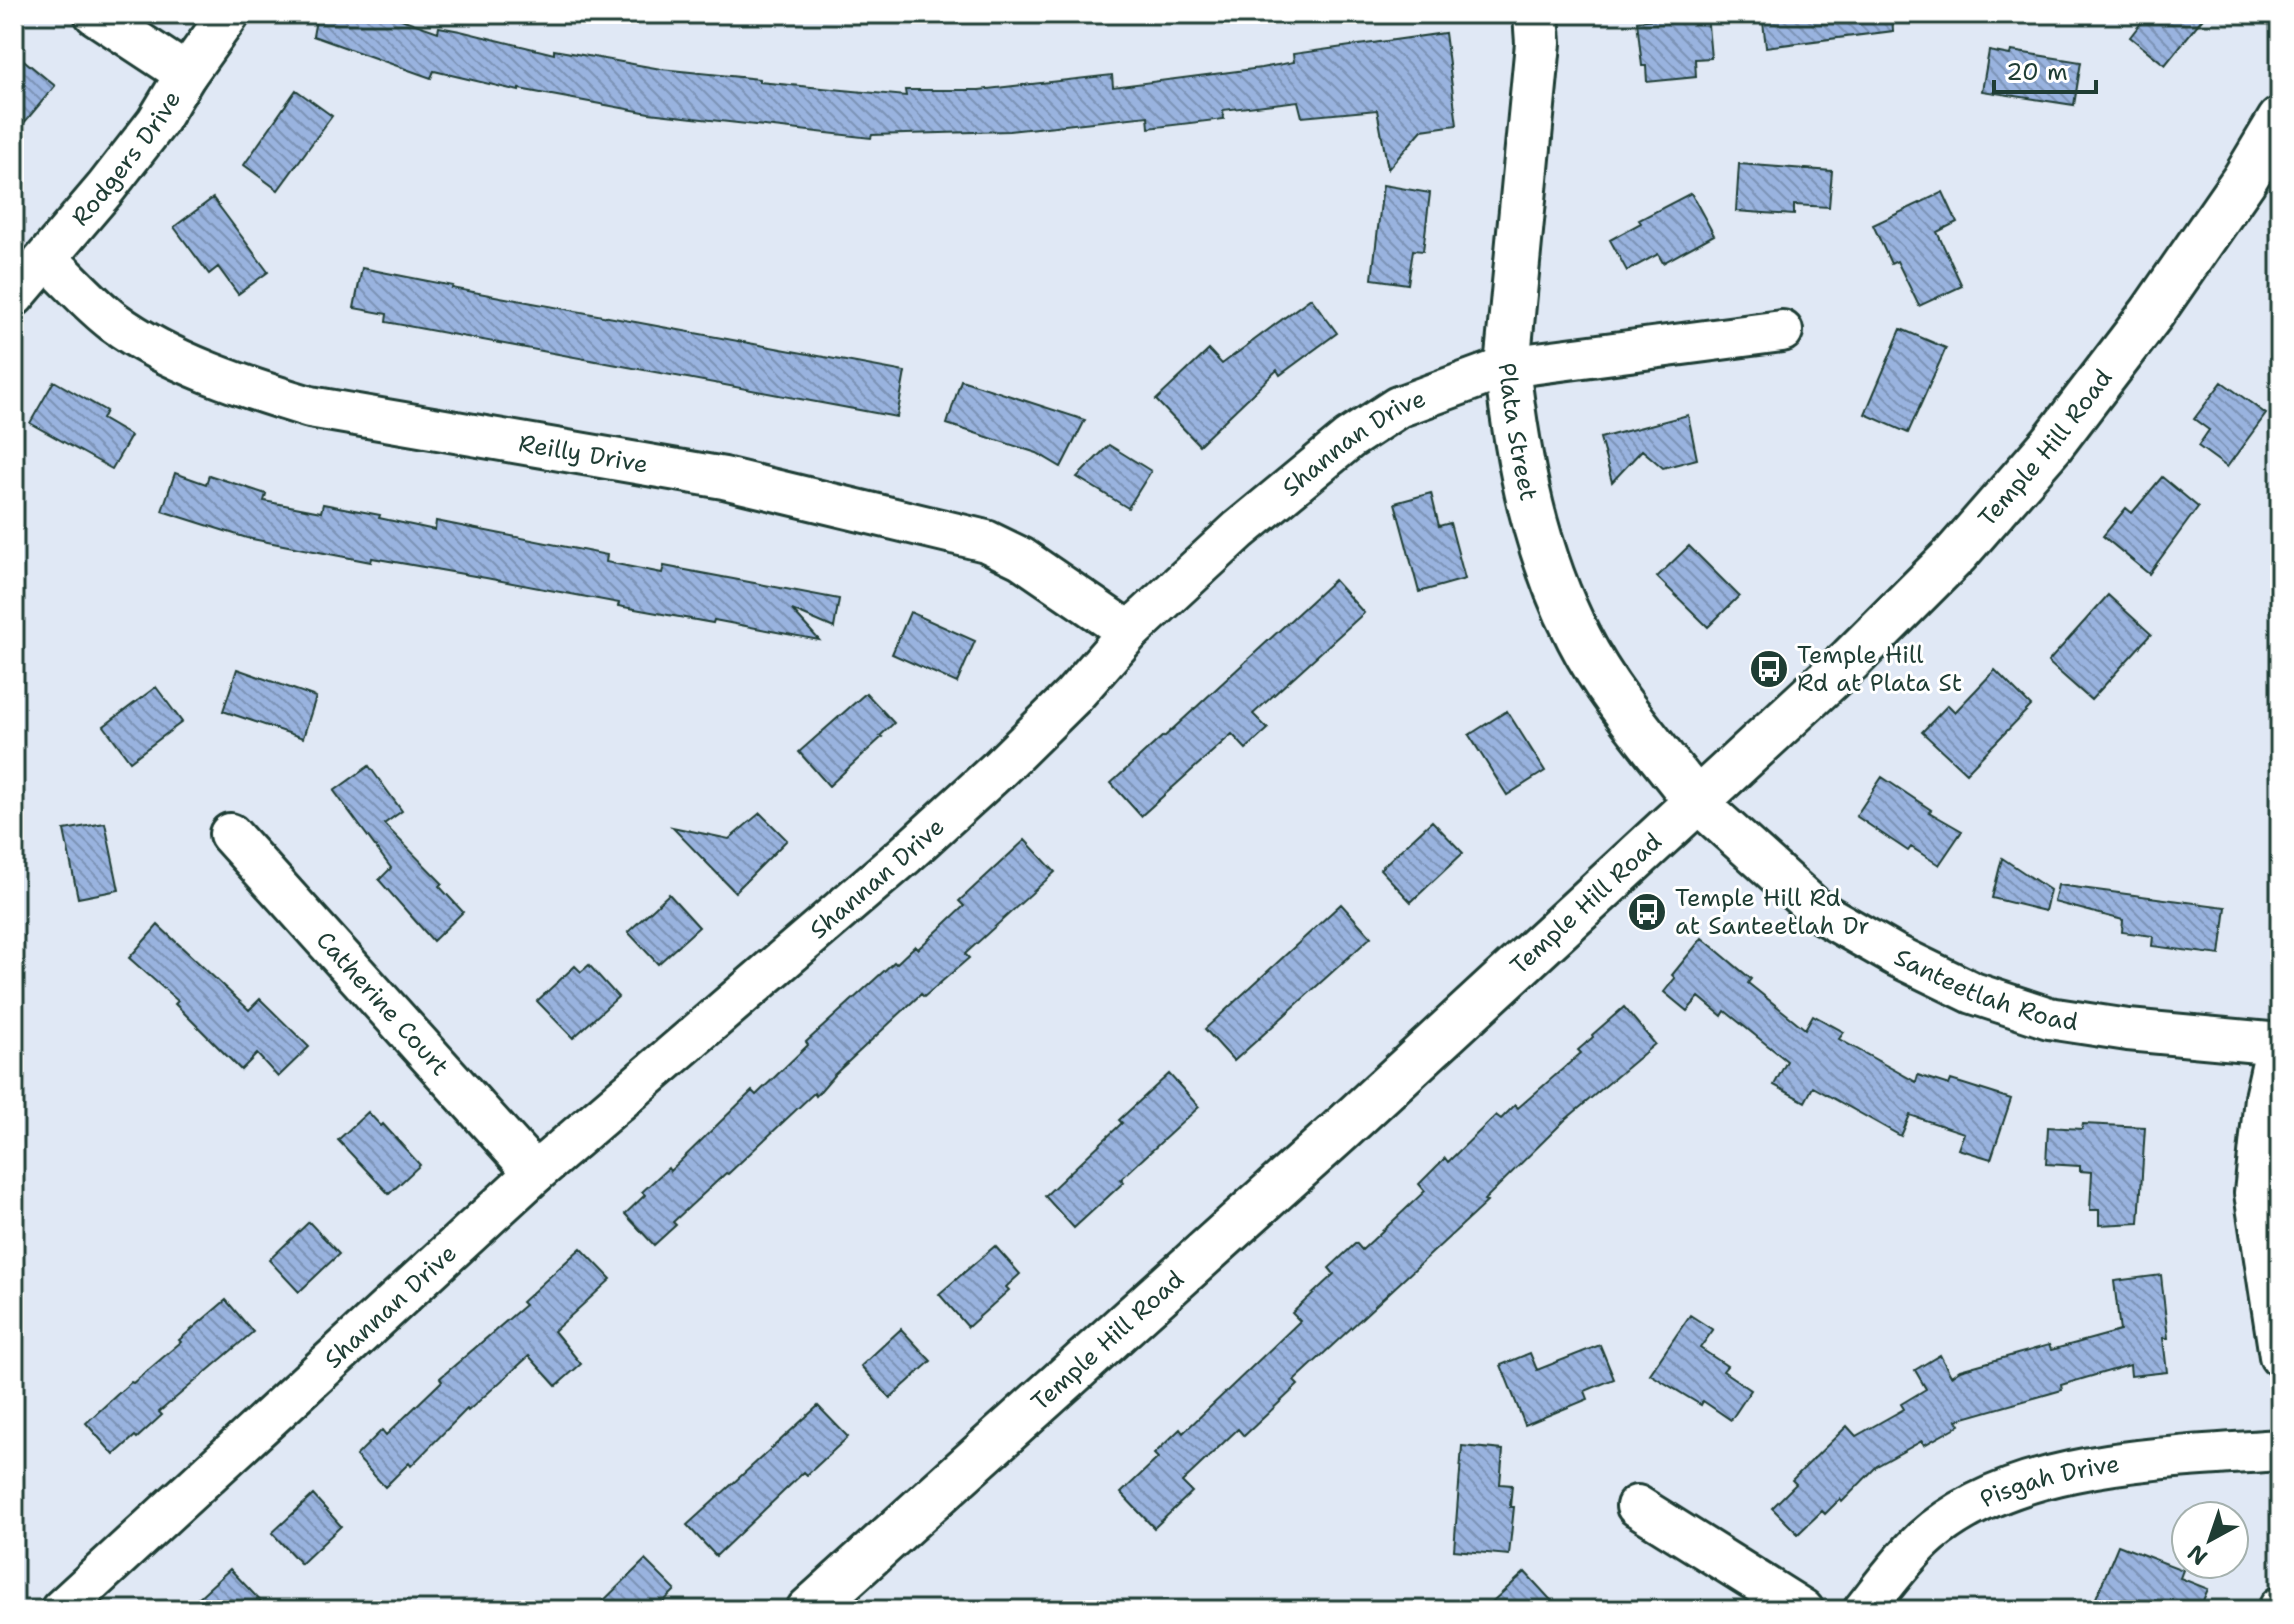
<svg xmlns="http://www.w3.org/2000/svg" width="2294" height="1624" font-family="'Shantell Sans',sans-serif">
  <defs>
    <pattern id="building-back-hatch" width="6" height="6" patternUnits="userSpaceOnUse" patternTransform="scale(2)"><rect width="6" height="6" fill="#99b3df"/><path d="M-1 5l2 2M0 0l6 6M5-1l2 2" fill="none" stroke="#7c93b6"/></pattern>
  </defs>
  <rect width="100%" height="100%" fill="#e0e8f5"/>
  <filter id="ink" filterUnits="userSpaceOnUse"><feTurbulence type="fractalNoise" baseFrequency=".0125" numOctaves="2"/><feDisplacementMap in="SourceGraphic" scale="16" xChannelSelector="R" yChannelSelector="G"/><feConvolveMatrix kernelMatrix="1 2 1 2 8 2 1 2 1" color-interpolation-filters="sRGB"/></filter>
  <g filter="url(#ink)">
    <path fill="url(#building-back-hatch)" stroke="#1f3d34" stroke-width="2" d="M317,14H387L438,32L439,27L460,31L554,54V50L661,69L759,79V82L906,96L905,90H979L1112,75L1113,87L1261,68L1294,62L1293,54L1445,33L1457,125L1422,130L1388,169L1377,110L1302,117L1298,101L1223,110L1224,119L1149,128L1148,116L1009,131L872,135L871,138L649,113L519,89V91L434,71L431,78L313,36Z
      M1707,14L1711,58L1695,59L1696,77L1647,82L1646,66H1642L1637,21Z
      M1762,14H1892L1893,31L1766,47Z
      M2148,14H2206L2165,65L2130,37Z
      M1989,51L2010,55L2011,51L2081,62L2074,105L1982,91Z
      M14,52L55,86L14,135Z
      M296,90L332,116L278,190L244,165Z
      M1739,164L1832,171L1829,207L1794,205V215L1736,211Z
      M1383,185L1430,193L1423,251L1413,250L1408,284L1372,279Z
      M1943,192L1957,222L1937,232L1962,286L1919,306L1897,261L1891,264L1873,225Z
      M1691,193L1714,235L1663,263L1658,254L1627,271L1610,240L1641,223L1639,220Z
      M213,198L268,272L238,294L218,267L209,274L174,227Z
      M362,268L453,286L452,288L905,372L897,417L386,322L387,314L354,308Z
      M1311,298L1337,333L1280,375L1277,370L1199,445L1156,400L1209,350L1222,364Z
      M1901,329L1946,348L1908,433L1865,414Z
      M961,380L1085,420L1061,467L1037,453L947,424Z
      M54,381L106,411L102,419L131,436L112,469L30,423Z
      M2222,382L2266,414L2227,467L2198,446L2209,430L2194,419Z
      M1688,415L1697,459L1663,468L1642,450L1612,482L1600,438Z
      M1109,445L1151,471L1128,508L1077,477Z
      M175,473L206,484L209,475L266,494L264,501L321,512L323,504L380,515L379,518L435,530L436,521L607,555L606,562L662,573L664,566L839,599L834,628L792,610L819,640L714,620L713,623L618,606L619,603L486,578L372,558L371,562L247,538L162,511Z
      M2162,477L2198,507L2149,574L2103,536L2126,508L2132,513Z
      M1431,493L1439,526L1450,523L1465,579L1419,592L1395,503Z
      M1689,546L1739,596L1708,627L1657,577Z
      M1334,580L1364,613L1253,714L1268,729L1246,749L1232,734L1141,816L1111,783L1163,736L1164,737Z
      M2108,595L2151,634L2091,700L2048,662Z
      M910,612L975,641L957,683L892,654Z
      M237,669L316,697L303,738L223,711Z
      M1995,670L2031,706L1966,773L1922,732L1948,705L1955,712Z
      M156,687L182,722L130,761L104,726Z
      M866,693L894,723L880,736L882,737L829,786L799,752Z
      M1507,711L1545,771L1507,795L1469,735Z
      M369,766L402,811L384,824L442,883L439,886L463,912L433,941L379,880L391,868L334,791Z
      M1882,777L1931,810L1929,812L1962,831L1939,865L1911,847L1908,851L1856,816Z
      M760,813L787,840L735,892L672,827L729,839Z
      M1432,821L1463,853L1411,902L1380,869Z
      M105,823L119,890L78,898L64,830Z
      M1025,840L1055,872L965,954L969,958L924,997L921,994L835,1074L816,1096L814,1093L728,1174L726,1173L673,1222L676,1225L654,1245L625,1214L645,1195L642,1192L668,1168L670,1171L752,1091L756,1095L808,1045L806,1042L894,962L896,964L915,946L918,949L964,906L959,901Z
      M2002,858L2050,890L2045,911L1992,898Z
      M2058,885L2226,907L2220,955L2152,946L2153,936L2122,932L2123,920L2054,902Z
      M669,894L699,927L658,964L628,932Z
      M1341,904L1371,937L1234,1061L1205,1029Z
      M158,925L249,1010L260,999L309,1047L278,1077L257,1054L241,1070L175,1004L178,1001L129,958Z
      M1702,938L1751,979L1748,983L1805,1029L1813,1015L1844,1032L1839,1039L1916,1082L1918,1075L1949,1085L1951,1080L2011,1099L1991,1159L1958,1149L1964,1133L1910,1115L1901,1136L1813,1087L1805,1102L1774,1085L1787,1061L1725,1011L1722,1016L1699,997L1687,1011L1664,992L1675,978L1672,975Z
      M589,965L618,997L573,1038L537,1001L575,966L581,972Z
      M1624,1007L1655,1044L1565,1120L1484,1200L1487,1202L1294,1381L1298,1385L1244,1436L1238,1429L1182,1482L1192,1492L1154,1528L1121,1493L1158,1458L1154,1454L1180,1429L1183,1433L1300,1321L1292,1313L1334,1274L1329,1268L1356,1243L1362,1250L1425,1191L1419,1184L1445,1158L1448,1162L1496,1115L1501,1119L1515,1105L1518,1108L1581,1053L1578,1050L1593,1037L1592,1035Z
      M1169,1074L1199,1107L1121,1179L1124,1182L1074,1228L1045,1196L1122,1123L1119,1120Z
      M368,1112L381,1126L383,1124L420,1165L389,1194L338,1140Z
      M2083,1124L2145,1127L2139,1223L2099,1225V1210H2090L2092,1172L2080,1171V1166L2046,1164L2048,1127L2082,1129Z
      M309,1222L339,1254L299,1292L269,1260Z
      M995,1246L1020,1274L1006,1287L1009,1290L968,1327L939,1294Z
      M581,1248L611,1279L554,1331L581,1364L556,1386L529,1356L468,1411L467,1409L411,1466L409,1463L385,1487L356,1456L382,1430L386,1435L442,1381L440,1378L525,1305L522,1302Z
      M2161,1275L2168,1338H2163L2167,1372L2131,1376L2130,1365L2061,1385L2062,1390L1957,1420L1960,1425L1924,1445L1922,1441L1877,1466L1842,1502L1840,1499L1825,1514L1822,1511L1798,1534L1772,1508L1796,1484L1792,1480L1847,1426L1856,1436L1904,1409L1901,1404L1926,1389L1915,1370L1940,1355L1951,1376L1960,1370L2049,1345L2051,1350L2120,1331L2114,1281Z
      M226,1300L253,1332L159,1412L162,1415L137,1438L135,1436L114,1455L86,1423L131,1382L133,1383L181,1342L179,1340Z
      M1690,1315L1713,1330L1700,1348L1727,1366L1723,1371L1751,1390L1731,1420L1703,1401L1701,1405L1650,1374Z
      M901,1329L931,1361L890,1398L861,1366Z
      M1600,1345L1614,1379L1585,1391L1588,1399L1525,1425L1501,1365L1530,1353L1537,1370Z
      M818,1406L848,1437L807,1475L804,1472L716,1556L687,1525Z
      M1462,1446L1503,1450L1500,1484L1512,1485L1510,1507H1514L1509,1555L1454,1550Z
      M313,1495L341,1526L301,1564L272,1533Z
      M2118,1545L2183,1570L2180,1578L2208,1589L2199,1610H2091Z
      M645,1560L675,1590L655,1610H594Z
      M230,1569L269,1610H185Z
      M1525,1572L1560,1610H1483Z"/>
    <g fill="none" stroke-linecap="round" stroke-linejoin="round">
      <defs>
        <g id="minor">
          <path d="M95,14L186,74"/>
          <path id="s1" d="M47,259C69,279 90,304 114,322C168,362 246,388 310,407L724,478L986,541L1021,558L1129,632"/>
          <path id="s2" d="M14,296L105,189L157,122L186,74L229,14"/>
          <path id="s3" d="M1697,802L1818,911L1895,955L1973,993L2049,1018L2128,1030L2280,1044"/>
          <path id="s4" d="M230,834L535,1173"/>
          <path d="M2277,1044L2265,1098L2255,1193L2280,1356"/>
          <path d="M1637,1506L1803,1610"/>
          <path id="s5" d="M61,1610L535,1173L905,855L1000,768L1073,696L1129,632L1239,530L1349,439L1398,407L1507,367L1782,331"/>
          <path id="s6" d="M1864,1610C1883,1586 1901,1561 1923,1540C2010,1459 2168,1458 2280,1450"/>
          <path d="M2280,1610V1607"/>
        </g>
        <g id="tertiary">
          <path id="s7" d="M1536,14L1538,43L1507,367C1518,461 1535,553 1579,638C1609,697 1657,750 1697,802"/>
        </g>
        <g id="secondary">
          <path id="s8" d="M809,1610L1340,1131L1851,659L1956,554L2052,444L2152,313L2244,180L2280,120"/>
        </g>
      </defs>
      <use href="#minor" stroke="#1f3d34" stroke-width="46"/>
      <use href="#tertiary" stroke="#1f3d34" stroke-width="50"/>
      <use href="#secondary" stroke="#1f3d34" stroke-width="50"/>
      <use href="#minor" stroke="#fff" stroke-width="40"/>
      <use href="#tertiary" stroke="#fff" stroke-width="44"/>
      <use href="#secondary" stroke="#fff" stroke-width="44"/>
    </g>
  </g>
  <defs>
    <symbol id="bus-disc" viewBox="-11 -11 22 22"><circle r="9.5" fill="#1f3d34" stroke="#fff"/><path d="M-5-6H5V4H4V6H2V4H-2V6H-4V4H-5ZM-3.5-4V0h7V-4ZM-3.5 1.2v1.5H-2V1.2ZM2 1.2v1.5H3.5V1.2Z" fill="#fff"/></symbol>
  </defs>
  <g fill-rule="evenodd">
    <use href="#bus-disc" x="1747" y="647" width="44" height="44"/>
    <use href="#bus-disc" x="1625" y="890" width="44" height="44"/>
  </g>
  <g text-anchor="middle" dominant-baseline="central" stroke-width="6" stroke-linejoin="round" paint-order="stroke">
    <g font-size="24" fill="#1f3d34" stroke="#fff">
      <text stroke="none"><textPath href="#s2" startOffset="178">Rodgers Drive</textPath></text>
      <text stroke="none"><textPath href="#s7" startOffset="420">Plata Street</textPath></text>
      <text stroke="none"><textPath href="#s5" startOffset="1744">Shannan Drive</textPath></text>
      <text stroke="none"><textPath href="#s8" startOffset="1698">Temple Hill Road</textPath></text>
      <text stroke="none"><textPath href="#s1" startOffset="584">Reilly Drive</textPath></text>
      <text stroke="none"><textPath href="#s5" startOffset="1096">Shannan Drive</textPath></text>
      <text stroke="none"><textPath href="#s8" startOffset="1050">Temple Hill Road</textPath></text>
      <text stroke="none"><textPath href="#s3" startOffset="350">Santeetlah Road</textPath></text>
      <text stroke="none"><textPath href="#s4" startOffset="228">Catherine Court</textPath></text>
      <text stroke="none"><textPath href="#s5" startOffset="448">Shannan Drive</textPath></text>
      <text stroke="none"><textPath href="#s8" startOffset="402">Temple Hill Road</textPath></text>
      <text stroke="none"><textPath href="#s6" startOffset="234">Pisgah Drive</textPath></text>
    </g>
    <g font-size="24" fill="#1f3d34" stroke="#fff" text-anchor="start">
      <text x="1797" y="655">Temple Hill<tspan x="1797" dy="28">Rd at Plata St</tspan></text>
      <text x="1675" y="898">Temple Hill Rd<tspan x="1675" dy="28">at Santeetlah Dr</tspan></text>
    </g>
  </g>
  <rect width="2294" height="1624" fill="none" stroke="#fff" stroke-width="48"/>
  <rect x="24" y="24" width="2246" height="1576" fill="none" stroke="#1f3d34" stroke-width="3" filter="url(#ink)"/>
  <g transform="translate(2210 1540) rotate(220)"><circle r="38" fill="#ffffff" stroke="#a5b1ae" stroke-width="2"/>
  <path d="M0-6L14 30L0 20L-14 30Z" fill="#1f3d34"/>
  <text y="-12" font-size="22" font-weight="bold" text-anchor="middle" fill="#1f3d34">N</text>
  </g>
  <path d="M1994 80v12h102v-12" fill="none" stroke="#1f3d34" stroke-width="4"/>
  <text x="2006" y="80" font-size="24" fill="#1f3d34" stroke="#ffffff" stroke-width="6" paint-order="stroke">20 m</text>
</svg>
